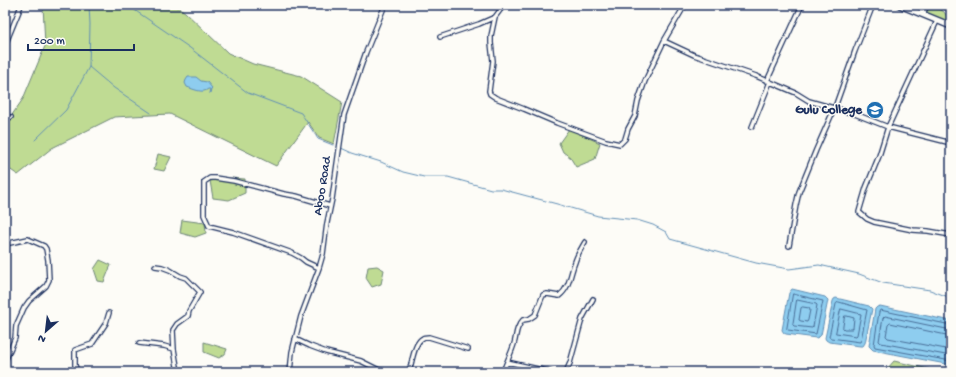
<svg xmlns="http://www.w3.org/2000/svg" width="956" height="377" font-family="'Gochi Hand',sans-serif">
  <rect width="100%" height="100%" fill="#fdfcf7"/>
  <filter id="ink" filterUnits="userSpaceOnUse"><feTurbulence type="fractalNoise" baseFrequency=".025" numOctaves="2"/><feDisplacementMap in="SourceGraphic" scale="8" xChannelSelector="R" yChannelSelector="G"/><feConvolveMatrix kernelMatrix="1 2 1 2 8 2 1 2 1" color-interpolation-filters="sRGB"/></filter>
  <g filter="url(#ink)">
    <path fill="#bfdb93" stroke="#6d8578" d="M43,5H175L185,12L228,53L253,64L301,76L342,102L334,144L319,138L308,122L276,166L170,114L114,117L52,148L18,175L5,166V125L23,99L45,46Z
      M929,6L943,11L949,18L951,17V25L925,14Z
      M569,129L600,143L595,159L576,167L570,157L563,152L559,143Z
      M158,154L171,157L164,171L154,169Z
      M231,178L245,179V193L229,200L213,198L210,181Z
      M182,220L205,223L206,233L195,237L180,233Z
      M100,260L111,265L104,282L98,281L94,269Z
      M377,266L384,270L381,284L372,287L366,278L368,267Z
      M204,342L227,349L225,354L219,358L204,352Z
      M894,361L929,369L930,372H886L887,369Z"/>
    <path fill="#8ecdef" stroke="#608eb5" d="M188,77H196L201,81L207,82L212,88L211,89L210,93H209L210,89H208C203,94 193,89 187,87L185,83L186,80Z
      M792,289L825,297L828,300L821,335L819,337L816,338L786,334L784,333L782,330L789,293Z
      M836,298L869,306L872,309L865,343L863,346H860L829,342L826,340L825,338L833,301L834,299Z
      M880,306L951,321V365L873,350L869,346L875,309L877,307Z"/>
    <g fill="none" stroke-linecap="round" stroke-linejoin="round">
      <path stroke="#496e98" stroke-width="1" d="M793,294L823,301L816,334L788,330L787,329Z
        M797,300L816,304L817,305L813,327L812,328L794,326L793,325Z
        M839,302L867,310L861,340L860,342L831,338L829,337L836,304Z
        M803,307L809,308L810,310L808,320L807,322L801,321L799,320L801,308Z
        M841,309L861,314L857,335L856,336L836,333Z
        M845,316H847L854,318L853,328L852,329H844L843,328Z
        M951,325L880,310L879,312L874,345L875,347L951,361
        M951,330L885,316L883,318L879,341L881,343L951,356
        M951,336L890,323L888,325L886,336L888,338L951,350"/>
      <path stroke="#608eb5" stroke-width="1" d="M89,5L90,24L89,67L114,88L151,113
        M127,5L190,48L248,93L301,113L318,139L333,145
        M35,140L66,110L89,67
        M341,148L352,153L381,162L403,172L424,177H448L491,189H501L557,204L598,216L637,220L653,225L666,232L670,239L756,263L789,269L819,265L859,274L883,283L930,290L951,298"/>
      <defs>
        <path id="street" d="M504,5L495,17L491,36V43L493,61L489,91L490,94L496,98L524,109L557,123L606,141L620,144L625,139L628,129L635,116L638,101L645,81L664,41L685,5
          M923,14L927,5
          M937,21L888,127L879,156L866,188L859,212L867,219L874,222L913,230L928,231L951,235
          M440,37L479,24L495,17
          M664,41L694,55L756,76L796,93L809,101L855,114L888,127L951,143
          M5,45L19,11L21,5
          M767,81L802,5
          M5,120L11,117
          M752,127L770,82
          M5,244L28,239L44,246L46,249L48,260L49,280L46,286L29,301L24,308L16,326L15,338L12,345L5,361
          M789,246L796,205L799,192L816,150L835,107L855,51L873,5
          M155,266L162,267L170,270L180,276L186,278L200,292L189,311L188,316L177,324L173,330L174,349L178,372
          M319,268L306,262L301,258L292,253L233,232L209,226L204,215V182L210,178H215L234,181L284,194L296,196L330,206
          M295,339L310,346L326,352L361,361L379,370L388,372
          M139,343L164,346L174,349
          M507,362L551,372
          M77,372L75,365V350L92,344L106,323L109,313
          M290,372L292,352L301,316L319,268L323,254L327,223L332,199L344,115L366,52L385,5
          M409,372C412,363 414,342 423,338C424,337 427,337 429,337L468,349
          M503,372C506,363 511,354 514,344C517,334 515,329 523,320L529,319L535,315L543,295L547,294L559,296C570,288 570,274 575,262C577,255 581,249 585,242
          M566,372L570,363L582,319L593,299"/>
        <path id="secondary" d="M900,5L951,26"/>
      </defs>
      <use href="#street" stroke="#1b2f5e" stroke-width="6"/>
      <use href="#secondary" stroke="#1b2f5e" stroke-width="8"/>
      <use href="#street" stroke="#fdfcf7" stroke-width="3.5"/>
      <use href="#secondary" stroke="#fdfcf7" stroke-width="5.5"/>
    </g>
  </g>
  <defs>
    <symbol id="school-disc" viewBox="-11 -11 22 22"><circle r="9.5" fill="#1f6fb2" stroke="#fdfcf7"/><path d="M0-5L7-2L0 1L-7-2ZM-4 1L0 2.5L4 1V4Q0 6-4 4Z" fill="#fff"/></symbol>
  </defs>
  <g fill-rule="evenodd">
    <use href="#school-disc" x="865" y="100" width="20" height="20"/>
  </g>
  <g text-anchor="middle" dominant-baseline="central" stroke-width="3" stroke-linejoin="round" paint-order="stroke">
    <g font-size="13" font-weight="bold" fill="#1b2f5e" stroke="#fdfcf7" text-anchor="end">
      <text x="862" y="110">Gulu College</text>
    </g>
    <g font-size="13" fill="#1b2f5e" stroke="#fdfcf7">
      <text transform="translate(323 186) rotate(-81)">Aboo Road</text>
    </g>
  </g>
  <rect width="956" height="377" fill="none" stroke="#fdfcf7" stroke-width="20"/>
  <rect x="10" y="10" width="936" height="357" fill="none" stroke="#1b2f5e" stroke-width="1.5" filter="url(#ink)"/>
  <g transform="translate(46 331) rotate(208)" stroke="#fdfcf7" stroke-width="3" paint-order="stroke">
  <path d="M0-3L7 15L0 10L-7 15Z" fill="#1b2f5e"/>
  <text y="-6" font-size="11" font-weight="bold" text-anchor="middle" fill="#1b2f5e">N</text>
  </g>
  <path d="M28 44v6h106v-6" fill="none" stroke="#1b2f5e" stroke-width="2"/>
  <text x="34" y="44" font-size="12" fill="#1b2f5e" stroke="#fdfcf7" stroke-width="3" paint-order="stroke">200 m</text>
</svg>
